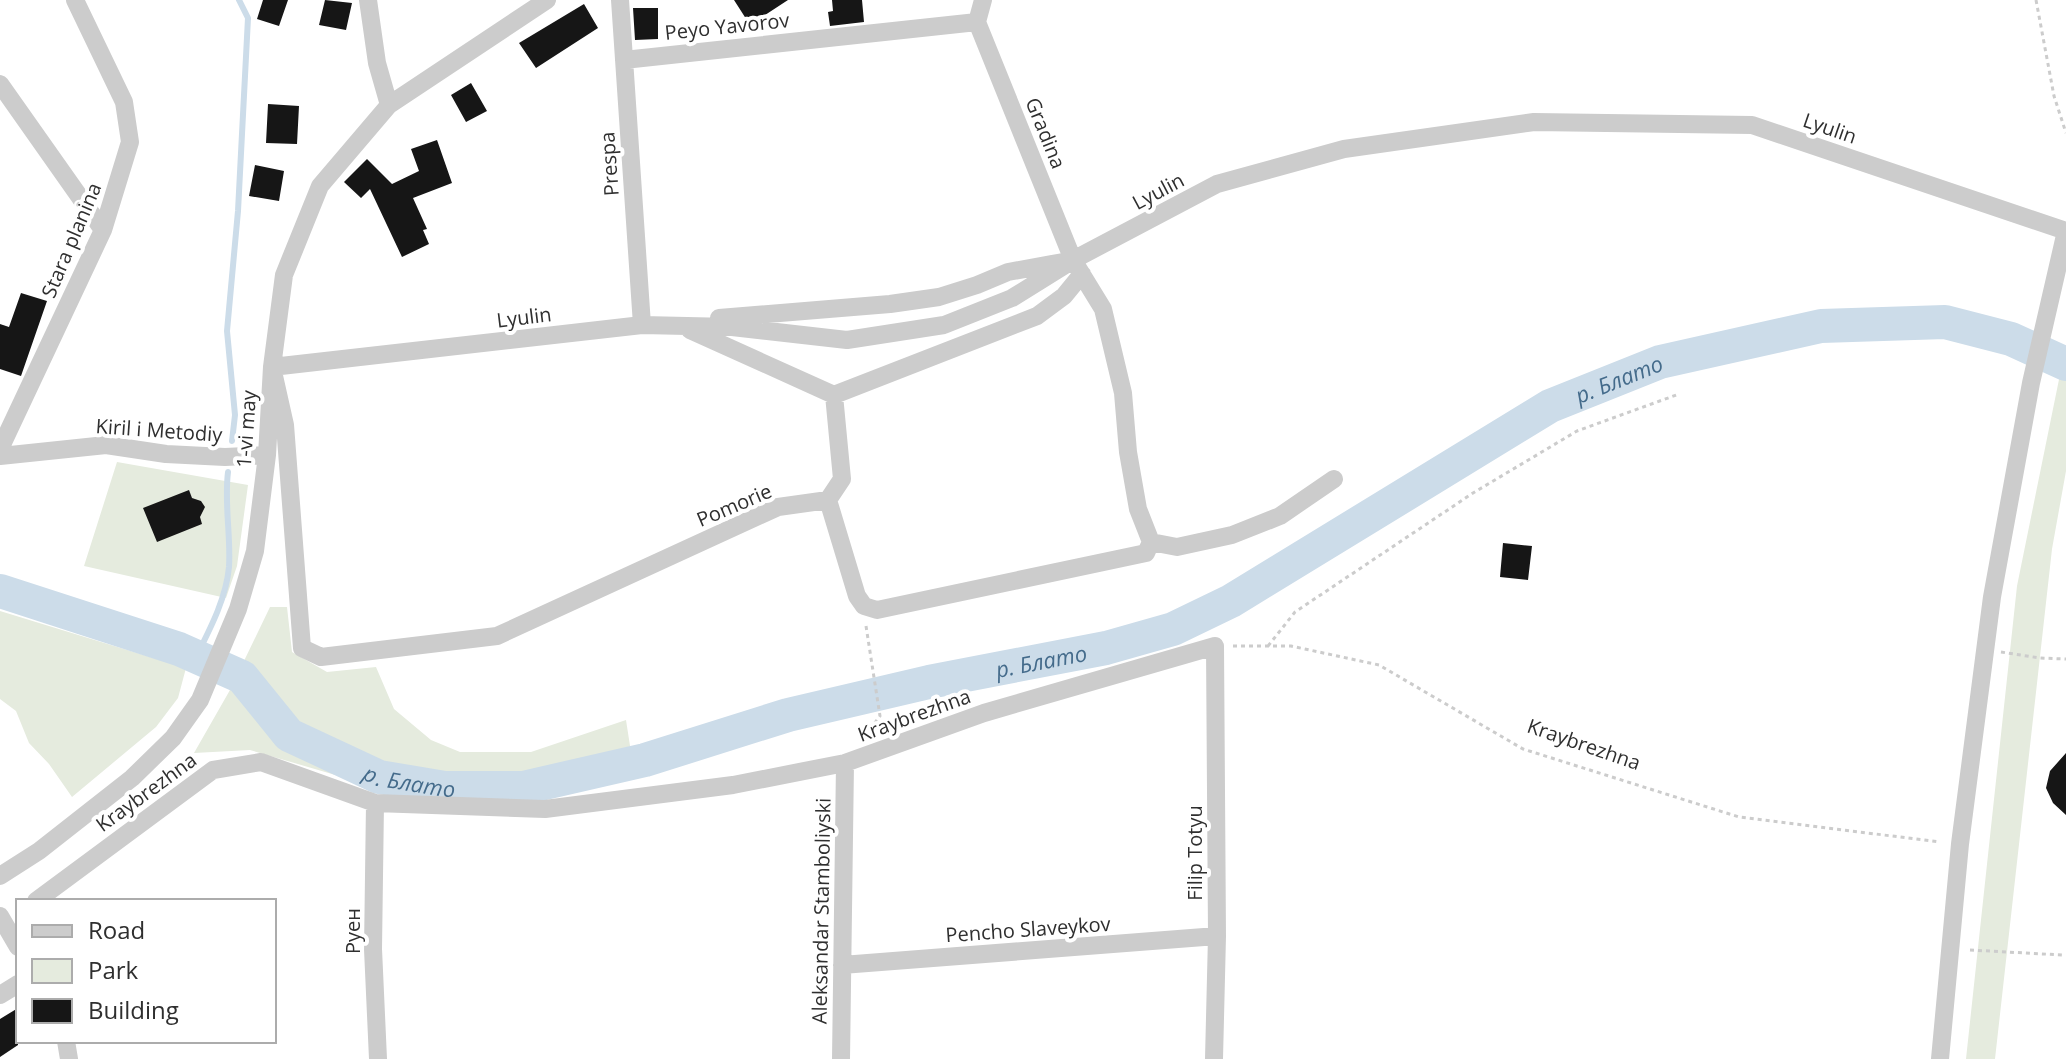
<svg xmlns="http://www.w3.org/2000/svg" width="2066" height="1059" font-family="'Open Sans',sans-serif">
  <rect width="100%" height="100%" fill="#fff"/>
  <path fill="#e5ebde" d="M2066,345V471L2052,549L1995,1059H1966L2017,586Z
    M117,462L248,485L237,566L226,598L84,566Z
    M270,607H287L292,652L327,672L376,667L394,709L431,740L460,752H531L626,720L635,778L527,800L390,791L250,750L194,753L230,690Z
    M0,611L186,668L178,698L156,727L72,797L49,764L29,743L16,711L0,699Z"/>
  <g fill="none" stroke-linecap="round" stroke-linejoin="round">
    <path stroke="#ccdce9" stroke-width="6" d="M232,441L235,415L227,331L238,211L248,18L239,0
      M196,657C210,629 226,599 229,567C231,535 224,504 228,472"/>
    <path stroke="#ccdce9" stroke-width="34" id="s1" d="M0,591L179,649L242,677L289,735L379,777L445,788H523L645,760L788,715L929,682L1106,648L1173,629L1231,601L1550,406L1660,362L1821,326L1945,322L2011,339L2066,364"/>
  </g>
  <path fill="#161616" d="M263,0H288L279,26L257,19Z
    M325,0L352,3L346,30L319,25Z
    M734,0H788L750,25Z
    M832,0H862L864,22L830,26L828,12L833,11Z
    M584,4L598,28L536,68L519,43Z
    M633,8H658V39L635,40Z
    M471,83L487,111L466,122L451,95Z
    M268,104L299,106L297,144L266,143Z
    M437,140L452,183L413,198L427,229L423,230L429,244L402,257L370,189L361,198L344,182L367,159L392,184L419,171L411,149Z
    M255,165L284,171L279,201L249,196Z
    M21,293L47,301L21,376L0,369V324L9,327Z
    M189,490L192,498L201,501L205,507L200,517L202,524L157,542L143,508Z
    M1503,543L1532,546L1528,580L1500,577Z
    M2066,753V815L2053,803L2046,788L2050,771Z
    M18,1008V1045L0,1057V1019Z"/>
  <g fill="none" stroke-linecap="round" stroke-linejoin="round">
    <path stroke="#ccc" stroke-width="3" stroke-dasharray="4 4" stroke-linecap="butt" d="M2036,0L2054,96L2066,133
      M1233,646H1291L1379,665L1523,749L1739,817L1940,842
      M1268,646L1295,612L1473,493L1577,431L1679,394
      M2001,652L2040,658L2066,659
      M865,736L880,716L866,626
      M1970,950L2062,955"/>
    <path stroke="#ccc" stroke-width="18" d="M368,0L377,63L389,105
      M620,0L642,325
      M977,22L1073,260L1103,309L1123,393L1128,452L1138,509L1151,542L1146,553L877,610L864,606L857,596L828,500L778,507L497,636L321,657L302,648L285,425L272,367L642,325L732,327L847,340L944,325L1012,298L1073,260L1217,184L1344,149L1534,122L1752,125L2066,231
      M977,22L983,0
      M624,60L977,22
      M0,84L103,230
      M719,318L890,304L939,297L977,285L1008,272L1063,262
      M690,330L834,395L1037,316L1064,296L1082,274
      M0,449L103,230L130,142L124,102L75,0
      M0,456L106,445L166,454L225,457L267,455
      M828,500L842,479L834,395
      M1151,542L1177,547L1232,535L1280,516L1334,479
      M375,803L373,949L378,1059
      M0,876L39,851L132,778L173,738L200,700L238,609L255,551L267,455L272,367L284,275L320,186L389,105L547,0
      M36,901L213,770L261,762L375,803L545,809L733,785L845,763L984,713L1215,646L1217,936L1214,1059
      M0,916L18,947
      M842,965L1217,936
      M0,995L18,984
      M66,1041L69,1059
      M841,1059L845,763
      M1940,1059L1960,844L1992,597L2031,383L2066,231"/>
  </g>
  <g text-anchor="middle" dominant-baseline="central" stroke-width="8" stroke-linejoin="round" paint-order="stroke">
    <g font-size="20" fill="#2f2f2f" stroke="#fff">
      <text transform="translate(727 26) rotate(-6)">Peyo Yavorov</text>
      <text transform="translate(1830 128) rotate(19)">Lyulin</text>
      <text transform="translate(1046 133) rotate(68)">Gradina</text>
      <text transform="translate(609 164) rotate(-94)">Prespa</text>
      <text transform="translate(1158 191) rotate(-28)">Lyulin</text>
      <text transform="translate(71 240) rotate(-67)">Stara planina</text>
      <text transform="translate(524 317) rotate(-7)">Lyulin</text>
      <text transform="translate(246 429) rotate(-86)">1-vi may</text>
      <text transform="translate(159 430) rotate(4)">Kiril i Metodiy</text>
      <text transform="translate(734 505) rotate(-23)">Pomorie</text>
      <text transform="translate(914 715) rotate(-20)">Kraybrezhna</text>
      <text transform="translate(1584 744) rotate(19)">Kraybrezhna</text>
      <text transform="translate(146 792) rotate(-36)">Kraybrezhna</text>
      <text transform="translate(1194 853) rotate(-90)">Filip Totyu</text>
      <text transform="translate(821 911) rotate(-89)">Aleksandar Stamboliyski</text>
      <text transform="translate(1028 929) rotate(-4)">Pencho Slaveykov</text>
      <text transform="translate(352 931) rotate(-90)">Руен</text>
    </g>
    <g font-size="22" font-style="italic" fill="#446b8b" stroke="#fff">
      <text stroke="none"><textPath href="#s1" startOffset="1758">р. Блато</textPath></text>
      <text stroke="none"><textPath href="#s1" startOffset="1110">р. Блато</textPath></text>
      <text stroke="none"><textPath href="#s1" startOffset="462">р. Блато</textPath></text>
    </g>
  </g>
  <rect x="16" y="899" width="260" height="144" fill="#ffffff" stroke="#acacac" stroke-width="2"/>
  <rect x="32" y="925" width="40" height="12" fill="#cccccc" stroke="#acacac" stroke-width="2"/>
  <text x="88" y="939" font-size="24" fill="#2f2f2f">Road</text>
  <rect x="32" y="959" width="40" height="24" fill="#e5ebde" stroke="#acacac" stroke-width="2"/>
  <text x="88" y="979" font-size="24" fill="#2f2f2f">Park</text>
  <rect x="32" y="999" width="40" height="24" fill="#161616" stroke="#acacac" stroke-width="2"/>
  <text x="88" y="1019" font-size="24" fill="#2f2f2f">Building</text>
</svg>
